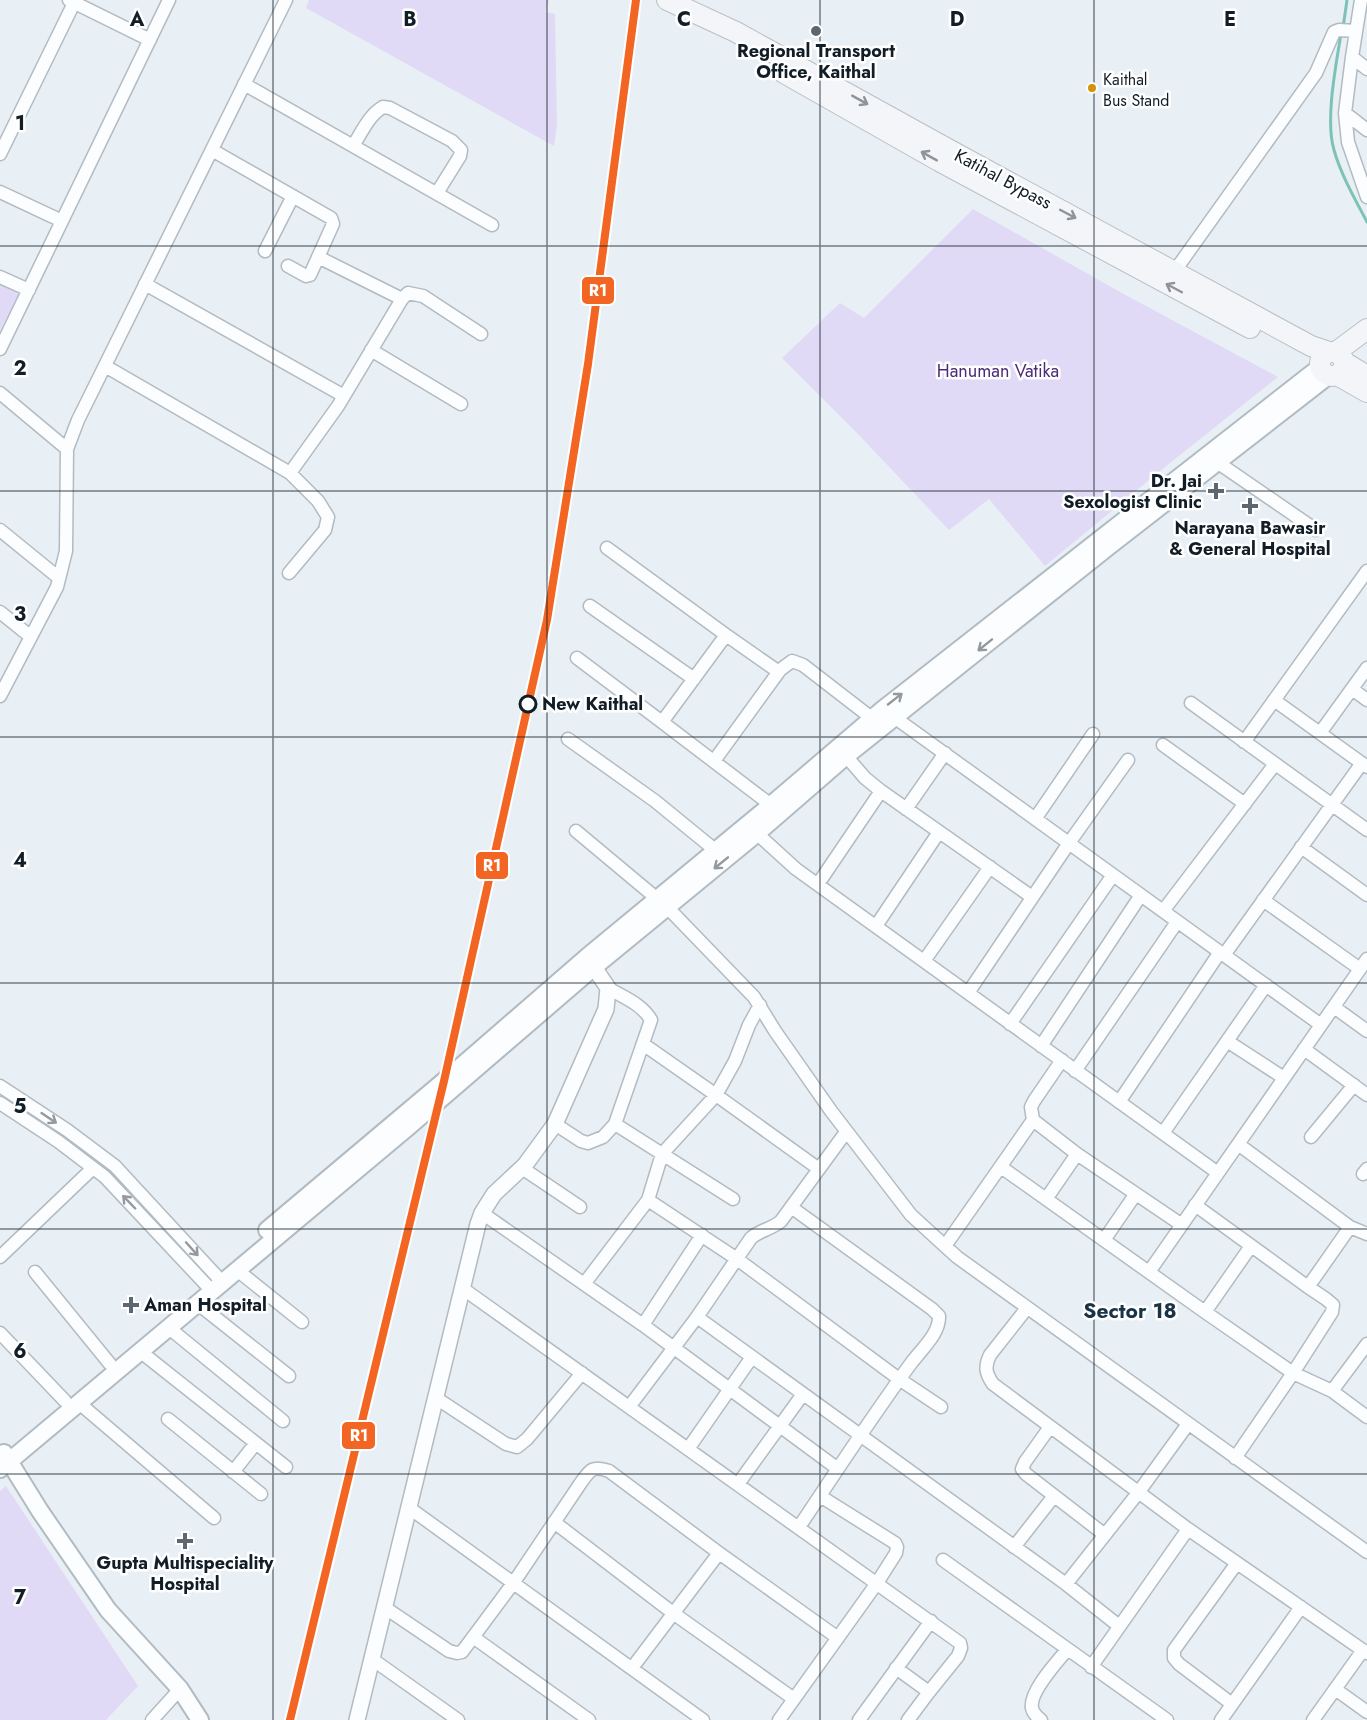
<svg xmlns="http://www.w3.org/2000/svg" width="1367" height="1720" font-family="Jost,sans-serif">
  <rect width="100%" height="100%" fill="#e8eff5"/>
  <path fill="#e0daf7" d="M309,0H549L546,12L555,14L557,125L554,146L306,8Z
    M973,209L1120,292L1278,377L1165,467L1045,566L989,499L949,530L857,433L782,358L840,303L864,318Z
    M0,285L19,294L0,330Z
    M6,1486L138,1686L106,1720H0V1491Z"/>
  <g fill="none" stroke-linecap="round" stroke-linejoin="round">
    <path stroke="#7dc2b7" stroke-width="3" d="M1343,28L1347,0
      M1341,34C1336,65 1325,120 1334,150C1341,175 1355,199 1367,222"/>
    <defs>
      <path id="minor" d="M69,0L150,40
        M1361,0L1352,57L1345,113L1348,142L1367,197
        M1352,57L1367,69
        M244,84L492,225
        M1345,113L1367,130
        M353,146C362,132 369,115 383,107L390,108L452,141L461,150L460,156L437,193
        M212,150L331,218L333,224L310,275L306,276L288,266
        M0,154L74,3
        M0,192L62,221
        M265,251L293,196
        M318,257L402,299
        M1174,272L1316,73L1334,32L1339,30L1356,31
        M0,277L29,290
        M145,284L344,396
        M0,349L169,0
        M371,350L461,404
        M105,366L290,473L318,501L328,517L325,530L289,573
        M0,393L67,449
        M1217,462L1316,530
        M290,473L338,406L402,299L408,293L423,296L481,334
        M0,530L59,578
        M607,548L726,635L776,670H780L792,661L803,665L878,723
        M590,606L694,679
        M0,612L31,637
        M726,635L662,722L771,805
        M577,658L662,722
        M1352,689L1367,700
        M0,696L57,587L66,551L67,449L78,420L286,0
        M1274,700L1367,767
        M1191,703L1367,830
        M894,717L1321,1025
        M1320,733L1367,668
        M568,739L655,801L715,850
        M1244,742L1367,571
        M1163,745L1245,804
        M846,756L865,778L881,791L1032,897
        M714,761L780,670
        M906,809L945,753
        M1035,819L1093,734
        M751,828L796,869L1218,1173
        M576,831L667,907L754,997L775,1031L831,1111L911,1215L957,1257L1367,1552
        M1301,847L1367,895
        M818,884L881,791
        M1263,900L1360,969
        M1163,911L1275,764
        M876,926L939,832
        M1224,955L1362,763
        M924,961L990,867
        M968,993L1069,843L1128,760
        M1334,1007L1367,1031
        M1010,1024L1113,875
        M1227,1041L1284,1078
        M643,1044L716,1095L735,1061L749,1025L760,1005
        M1041,1046L1141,895
        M1304,1049L1367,1095
        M1075,1071L1177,922
        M0,1086L67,1130L115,1166L223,1283
        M1119,1102L1220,952
        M0,1103L59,1142L105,1177L212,1291
        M1033,1120L1077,1154L1182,1225
        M555,1124L581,1141L588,1143L603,1137L615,1124L651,1020C642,1004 623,997 608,988
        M615,1124L733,1199
        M1163,1133L1266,985
        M1311,1137L1354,1085
        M1238,1144L1350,1227L1308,1287
        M1001,1167L1205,1312L1293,1373L1332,1391L1367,1417
        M522,1168L580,1207
        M1363,1174L1367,1169
        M1046,1199L1077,1154
        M648,1200L737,1259L899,1379L941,1407
        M1195,1205L1308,1287L1326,1299L1333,1305L1332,1312L1293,1373L1235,1458
        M791,1207L932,1309L939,1316C940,1333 922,1349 912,1362C872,1416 836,1472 799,1527
        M482,1213L643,1325L838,1469
        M1350,1227L1367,1234
        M1104,1240L1135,1195
        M945,1246L1033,1120L1031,1107L1034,1101L1062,1060
        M0,1257L93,1168
        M237,1270L302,1322
        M35,1272L110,1364
        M1149,1272L1367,959
        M584,1284L648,1200L662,1154L716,1095L819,1169
        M462,1288L960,1643L961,1648L958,1656L929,1692L908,1720
        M197,1303L289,1376
        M1027,1308L990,1355C984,1367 986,1374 993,1384L1188,1529L1367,1653
        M1205,1312L1251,1246
        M697,1317L1066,1584L1119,1626
        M643,1325L702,1235
        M169,1328L283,1421
        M0,1333L65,1401
        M141,1352L286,1467
        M1332,1391L1367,1344
        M436,1398L506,1444L517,1447L527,1439L582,1373
        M79,1403L214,1518
        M629,1407L697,1317L751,1238C760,1230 772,1229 781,1221L846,1132
        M168,1419L261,1494
        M1050,1427L1025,1462L1022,1469L1026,1474L1105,1535
        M688,1449L752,1357
        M233,1472L256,1443
        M738,1484L803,1394
        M408,1507L703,1720
        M554,1522L673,1613L794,1699
        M1014,1547L1054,1496
        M943,1560L1167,1720
        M1066,1584L1138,1493L1188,1424
        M384,1607L449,1651L457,1653L462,1652L514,1582L580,1484C590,1470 592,1465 609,1471L719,1553L838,1638
        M473,1637L589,1720
        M372,1659L458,1720
        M1091,1667L1188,1529
        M632,1668L719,1553
        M896,1668L929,1692
        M1335,1689L1367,1712
        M1232,1704L1179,1664L1174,1658V1650L1237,1563
        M152,1720L180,1689
        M779,1720L877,1583L896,1553L897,1547L895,1543L820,1496
        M859,1720L931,1621
        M1041,1720C1037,1717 1033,1713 1032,1708C1029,1692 1057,1662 1067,1650
        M1221,1720L1301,1607
        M1313,1720L1363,1650"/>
      <path id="tertiary" d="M357,1720L478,1224L482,1213L494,1194L525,1165L555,1124L606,1009L608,988L587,957"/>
      <path id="secondary" d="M267,1230L444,1081L587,957L771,805L882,710L1320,367
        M4,1453L40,1511L108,1610L180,1689L200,1720
        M0,1469L408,1127L594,967L756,834L846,756L1108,547L1328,376"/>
      <path id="primary" d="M667,0L736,32L946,148L1311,346L1329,352
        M784,73L939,161L1250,328
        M1320 364a12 12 0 1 1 24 0a12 12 0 1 1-24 0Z
        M1336,352L1367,329
        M1344,362L1367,376
        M1337,375L1367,392"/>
    </defs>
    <use href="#minor" stroke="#b2bbc2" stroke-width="15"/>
    <use href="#tertiary" stroke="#b2bbc2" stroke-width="18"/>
    <use href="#secondary" stroke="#b2bbc2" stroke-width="20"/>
    <use href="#primary" stroke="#babfc6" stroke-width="22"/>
    <use href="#minor" stroke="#fcfdfe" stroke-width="12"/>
    <use href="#tertiary" stroke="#fcfdfe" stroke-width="15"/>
    <use href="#secondary" stroke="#fcfdfe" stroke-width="16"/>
    <use href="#primary" stroke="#f3f5f8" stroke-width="20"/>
    <defs>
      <path id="rail-1" d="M290,1720L444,1081L547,620L588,364L636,0"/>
    </defs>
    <use href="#rail-1" stroke="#fff" stroke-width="12"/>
    <use href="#rail-1" stroke="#f26522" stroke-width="8"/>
  </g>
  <defs><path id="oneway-shaft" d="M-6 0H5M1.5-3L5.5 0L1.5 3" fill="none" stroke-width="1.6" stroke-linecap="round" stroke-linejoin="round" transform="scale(1.5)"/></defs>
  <g stroke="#8e949a">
    <use href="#oneway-shaft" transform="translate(860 100) rotate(29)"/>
    <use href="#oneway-shaft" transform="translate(929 156) rotate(-151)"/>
    <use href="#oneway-shaft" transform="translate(1068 214) rotate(28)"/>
    <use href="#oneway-shaft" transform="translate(1174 288) rotate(-152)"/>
  </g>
  <g stroke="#93999d">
    <use href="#oneway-shaft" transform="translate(985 645) rotate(141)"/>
    <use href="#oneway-shaft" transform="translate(895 699) rotate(-38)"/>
    <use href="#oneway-shaft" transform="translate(721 863) rotate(141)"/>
    <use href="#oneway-shaft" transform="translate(49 1118) rotate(34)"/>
    <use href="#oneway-shaft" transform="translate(129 1202) rotate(-134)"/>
    <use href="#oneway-shaft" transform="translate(192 1249) rotate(48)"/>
  </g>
  <path fill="none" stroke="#121e27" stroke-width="1.5" stroke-opacity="0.55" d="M273,0V1720M547,0V1720M820,0V1720M1094,0V1720M0,246H1367M0,491H1367M0,737H1367M0,983H1367M0,1229H1367M0,1474H1367"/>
  <g fill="#5d676f" stroke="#fff" stroke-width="2">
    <circle cx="816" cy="31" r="6"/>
    <path d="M1213 482h6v6h6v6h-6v6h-6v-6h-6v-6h6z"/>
    <path d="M1247 497h6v6h6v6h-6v6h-6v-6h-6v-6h6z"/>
    <path d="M128 1296h6v6h6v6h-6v6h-6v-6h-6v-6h6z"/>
    <path d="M182 1532h6v6h6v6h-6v6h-6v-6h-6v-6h6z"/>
  </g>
  <circle fill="#d59206" stroke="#fff" stroke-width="2" cx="1092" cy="88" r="5"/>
  <circle fill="#fff" stroke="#121e27" stroke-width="3" cx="528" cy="704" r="8"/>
  <g text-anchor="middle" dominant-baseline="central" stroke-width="5" stroke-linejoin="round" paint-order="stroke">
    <g font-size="16" fill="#121e27" stroke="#fff" text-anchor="start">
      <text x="1103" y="79">Kaithal<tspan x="1103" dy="21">Bus Stand</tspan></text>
    </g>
    <g font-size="18" font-weight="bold" fill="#121e27" stroke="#fff">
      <text x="816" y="51">Regional Transport<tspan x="816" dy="21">Office, Kaithal</tspan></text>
      <text x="1202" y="481" text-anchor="end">Dr. Jai<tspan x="1202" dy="21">Sexologist Clinic</tspan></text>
      <text x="1250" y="528">Narayana Bawasir<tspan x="1250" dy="21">&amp; General Hospital</tspan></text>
      <text x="144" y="1305" text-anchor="start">Aman Hospital</text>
      <text x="185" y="1563">Gupta Multispeciality<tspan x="185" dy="21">Hospital</tspan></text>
    </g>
    <g font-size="18" fill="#121e27" stroke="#fff">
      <text transform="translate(1003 179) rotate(28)">Katihal Bypass</text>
    </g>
    <g font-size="18" fill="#4b2a76" stroke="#fff">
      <text x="998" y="371">Hanuman Vatika</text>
    </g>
    <g font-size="18" font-weight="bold" fill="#121e27" stroke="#fff" text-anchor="start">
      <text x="542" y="704">New Kaithal</text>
    </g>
    <g font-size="21" font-weight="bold" fill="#183447" stroke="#fff">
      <text x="1130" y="1311">Sector 18</text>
    </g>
  </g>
  <g font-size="20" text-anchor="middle" font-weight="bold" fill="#121e27" stroke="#fff" stroke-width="5" stroke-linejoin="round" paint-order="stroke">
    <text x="137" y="26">A</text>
    <text x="410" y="26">B</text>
    <text x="684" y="26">C</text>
    <text x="957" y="26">D</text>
    <text x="1230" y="26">E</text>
    <text x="20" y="130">1</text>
    <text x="20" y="375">2</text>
    <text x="20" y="621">3</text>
    <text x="20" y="867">4</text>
    <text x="20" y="1113">5</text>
    <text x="20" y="1358">6</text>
    <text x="20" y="1604">7</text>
  </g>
  <g stroke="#fff" stroke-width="2">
    <rect x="581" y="276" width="34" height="29" rx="6" fill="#f26522"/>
    <rect x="475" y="851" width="34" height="29" rx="6" fill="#f26522"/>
    <rect x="341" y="1421" width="35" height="29" rx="6" fill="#f26522"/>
  </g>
  <g font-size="16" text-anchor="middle" font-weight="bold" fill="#fff">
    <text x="598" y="296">R1</text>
    <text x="492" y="871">R1</text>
    <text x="359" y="1441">R1</text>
  </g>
</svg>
